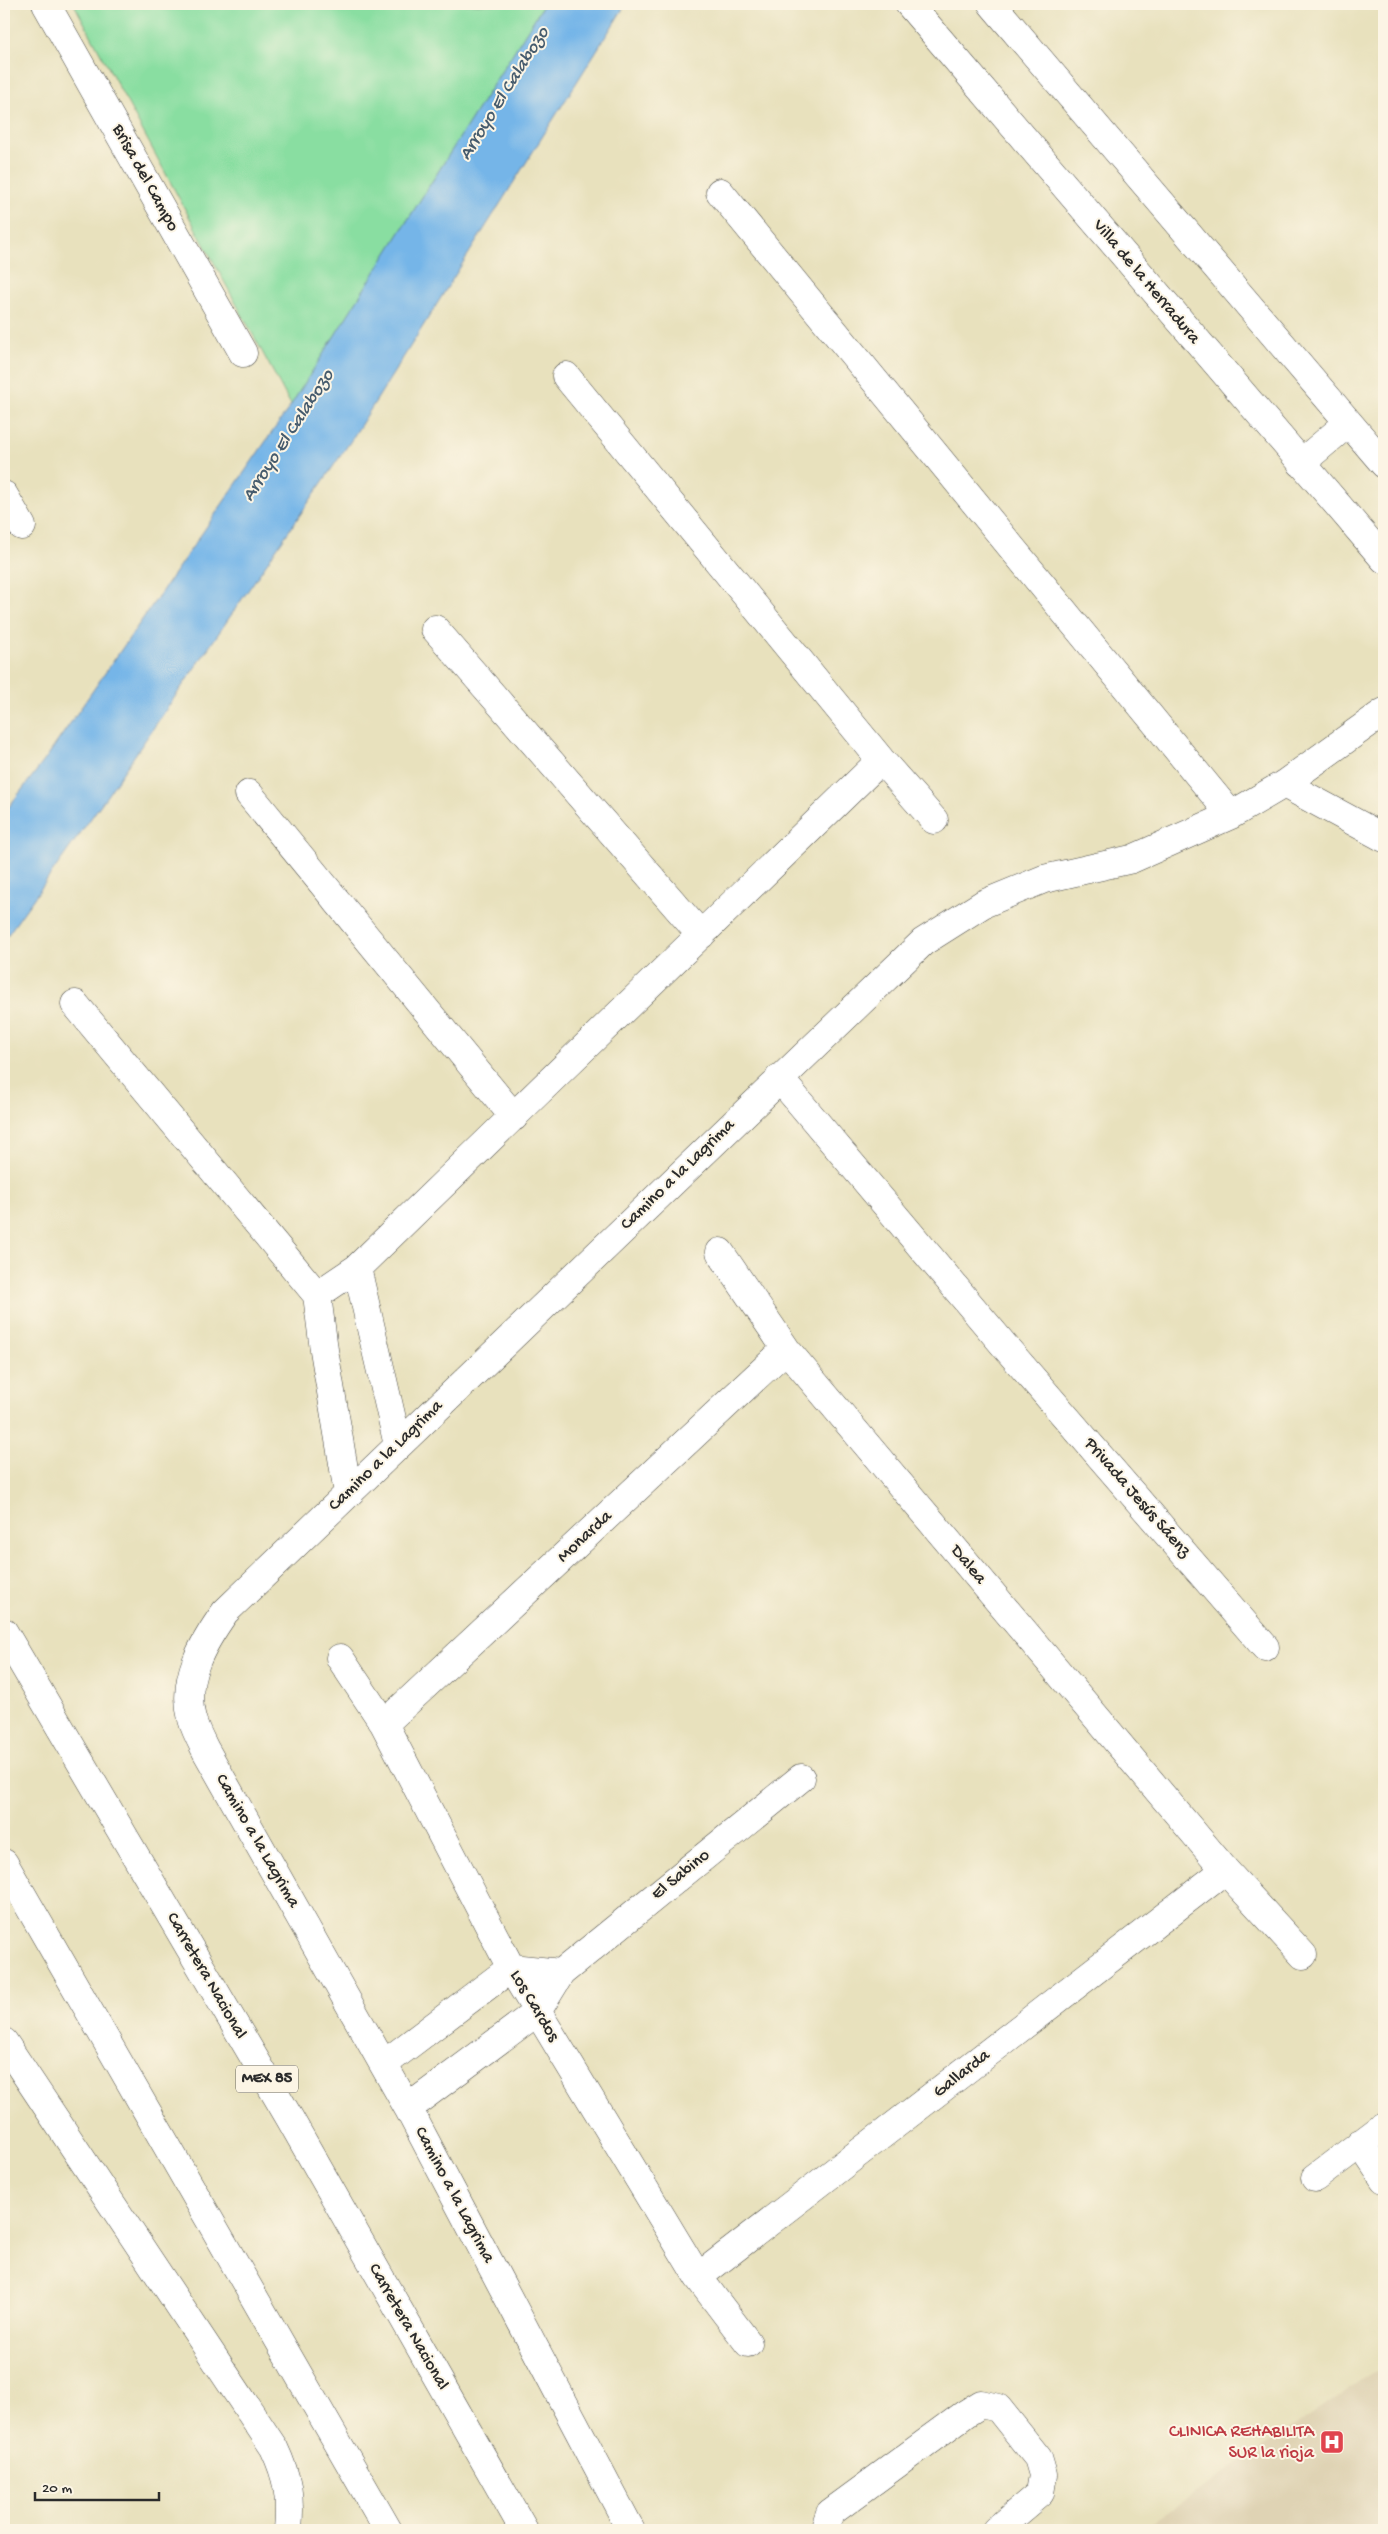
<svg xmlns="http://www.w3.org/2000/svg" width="1388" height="2534" font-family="'Gochi Hand',sans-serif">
  <rect width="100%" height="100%" fill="#fcf5e5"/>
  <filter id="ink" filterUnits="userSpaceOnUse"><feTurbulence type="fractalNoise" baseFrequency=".02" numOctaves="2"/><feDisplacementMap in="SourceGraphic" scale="10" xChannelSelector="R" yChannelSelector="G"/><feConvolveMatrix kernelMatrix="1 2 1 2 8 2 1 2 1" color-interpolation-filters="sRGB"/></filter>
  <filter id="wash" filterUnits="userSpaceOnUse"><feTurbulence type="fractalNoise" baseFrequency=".0096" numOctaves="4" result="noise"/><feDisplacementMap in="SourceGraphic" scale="20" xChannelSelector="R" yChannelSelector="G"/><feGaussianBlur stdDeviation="1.12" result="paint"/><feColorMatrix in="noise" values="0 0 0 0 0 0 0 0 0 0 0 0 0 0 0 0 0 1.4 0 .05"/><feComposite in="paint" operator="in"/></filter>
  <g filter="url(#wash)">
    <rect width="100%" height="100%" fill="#e8e1bd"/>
    <path fill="#dfd3b4" d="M1376,2371L1384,2384V2530H1140Z"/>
    <path fill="#89dea1" stroke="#5a8466" d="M74,4H544L291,405Z"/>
    <path fill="#74b5e8" stroke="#50708a" d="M544,4H626L350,442L104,800L4,940V813L44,761L291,405Z"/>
  </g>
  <g filter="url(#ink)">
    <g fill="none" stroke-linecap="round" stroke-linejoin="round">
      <defs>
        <path id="minor" d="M46,4L243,353
          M909,4L1384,559
          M992,4L1384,464
          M720,192L1231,815
          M566,376L881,760L934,820
          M1301,463L1348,423
          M4,495L22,526
          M435,629L701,935
          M1284,784L1384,838
          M249,794L514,1117
          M75,1004L317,1295L357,1268L881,760
          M779,1078L1008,1350L1265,1647
          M720,1252L786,1349L1225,1870L1303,1955
          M357,1268L398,1445
          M317,1295L324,1350L348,1493
          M340,1658L384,1724L511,1968L698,2277L748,2343
          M384,1724L786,1349
          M4,2042L274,2448C288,2478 291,2497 288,2530
          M384,2064L511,1968L561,1973
          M408,2108L537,2012L561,1973L801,1778
          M1360,2143L1384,2179
          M1315,2178L1384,2126
          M698,2277L1225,1870
          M631,2530L408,2108L206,1751C201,1741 195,1730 192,1719C181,1679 203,1643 225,1612L923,942L983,904L1044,879L1132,859L1231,815L1284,784L1384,712
          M824,2530L830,2513L965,2414L981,2404L998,2408L1038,2458L1043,2475L1040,2493L996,2530"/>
        <path id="highway" d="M4,1632L289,2117L524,2530
          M4,1863L388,2530
          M630,2530V2528"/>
      </defs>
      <use href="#minor" stroke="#474641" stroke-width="29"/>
      <use href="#highway" stroke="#474641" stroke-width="29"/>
      <use href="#minor" stroke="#fff" stroke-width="28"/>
      <use href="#highway" stroke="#fff" stroke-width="28"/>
    </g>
  </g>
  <defs>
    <symbol id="hospital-square" viewBox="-11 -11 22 22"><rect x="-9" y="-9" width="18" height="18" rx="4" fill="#e0444e" stroke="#fcf5e5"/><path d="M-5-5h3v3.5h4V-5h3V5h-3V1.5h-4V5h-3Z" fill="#fff"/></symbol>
  </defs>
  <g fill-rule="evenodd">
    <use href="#hospital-square" x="1318" y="2428" width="28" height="28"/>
  </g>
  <g text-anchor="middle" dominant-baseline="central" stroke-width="4" stroke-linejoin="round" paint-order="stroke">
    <rect fill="#fcf5e5" stroke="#6a6863" stroke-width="1" x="236" y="2065.5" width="62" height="27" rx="4"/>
    <g font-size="16" font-weight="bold" fill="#2b2b2b">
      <text x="267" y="2079">MEX 85</text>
    </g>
    <g font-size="18" fill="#2b2b2b" stroke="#fcf5e5">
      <text transform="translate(145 178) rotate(61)">Brisa del Campo</text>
      <text transform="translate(1146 282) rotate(50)">Villa de la Herradura</text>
      <text transform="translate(678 1175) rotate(-44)">Camino a la Lagrima</text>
      <text transform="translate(386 1456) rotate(-44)">Camino a la Lagrima</text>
      <text transform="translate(1137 1498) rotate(49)">Privada Jesús Sáenz</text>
      <text transform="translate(585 1537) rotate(-43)">Monarda</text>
      <text transform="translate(968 1565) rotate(50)">Dalea</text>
      <text transform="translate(257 1841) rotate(60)">Camino a la Lagrima</text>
      <text transform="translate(681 1875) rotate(-39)">El Sabino</text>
      <text transform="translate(206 1976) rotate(60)">Carretera Nacional</text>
      <text transform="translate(534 2006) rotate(59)">Los Cardos</text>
      <text transform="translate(962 2074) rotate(-38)">Gallarda</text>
      <text transform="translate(454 2195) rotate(62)">Camino a la Lagrima</text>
      <text transform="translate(408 2327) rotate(60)">Carretera Nacional</text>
    </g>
    <g font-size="18" fill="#be3a42" stroke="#fcf5e5" text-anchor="end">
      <text x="1314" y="2432">CLINICA REHABILITA<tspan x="1314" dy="21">SUR la rioja</tspan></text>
    </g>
    <g font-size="19" font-style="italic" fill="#455b6d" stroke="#fcf5e5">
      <text transform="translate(505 94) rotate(-58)">Arroyo El Calabozo</text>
      <text transform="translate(289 436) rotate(-57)">Arroyo El Calabozo</text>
    </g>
  </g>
  <rect width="1388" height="2534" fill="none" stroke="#fcf5e5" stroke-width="20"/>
  <path d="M35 2492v8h124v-8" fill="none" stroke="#2b2b2b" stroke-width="2.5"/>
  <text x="42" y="2492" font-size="15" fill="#2b2b2b" stroke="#fcf5e5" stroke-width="4" paint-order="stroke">20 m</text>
</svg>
